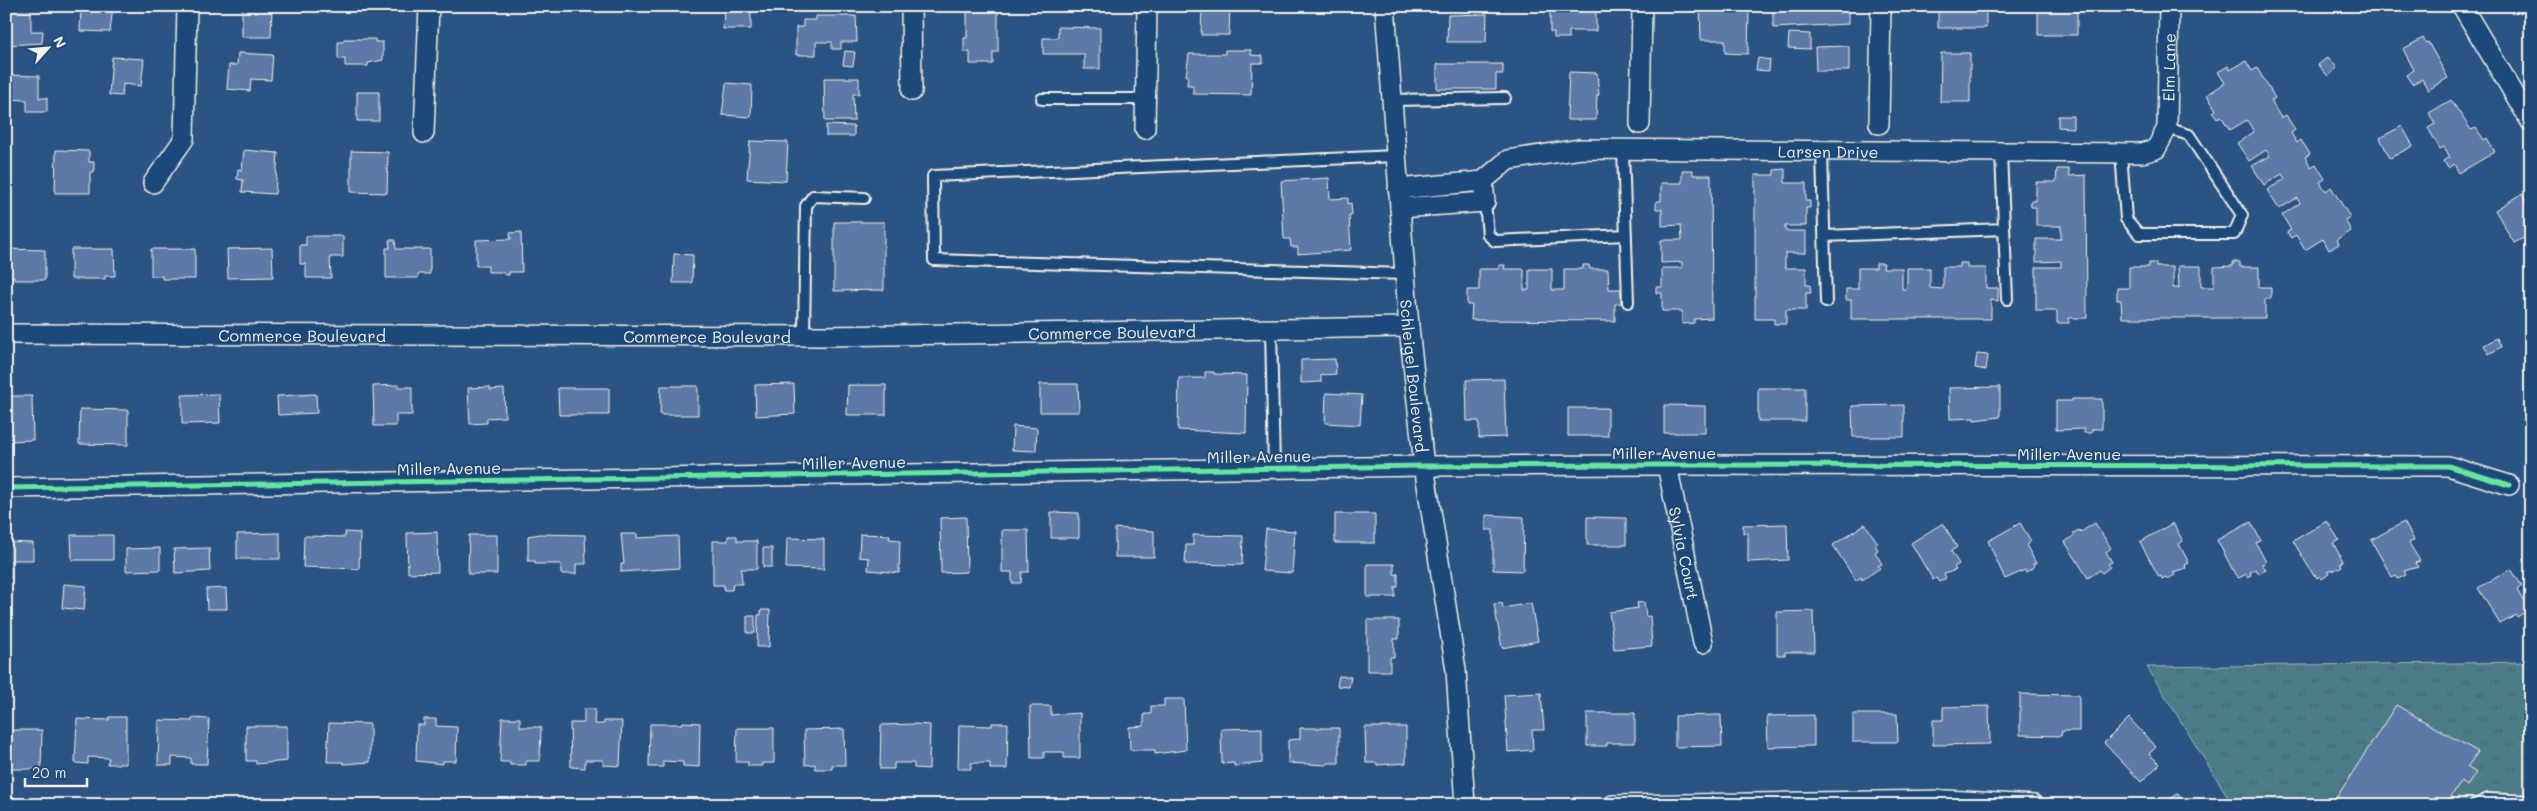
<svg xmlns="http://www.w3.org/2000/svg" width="2537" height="811" font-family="Mali,sans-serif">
  <defs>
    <pattern id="park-tufts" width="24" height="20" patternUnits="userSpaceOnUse" patternTransform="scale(1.25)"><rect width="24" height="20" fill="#4b7c88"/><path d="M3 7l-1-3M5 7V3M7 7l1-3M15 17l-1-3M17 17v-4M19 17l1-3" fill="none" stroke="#4a656a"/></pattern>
  </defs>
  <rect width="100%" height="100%" fill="#2b5383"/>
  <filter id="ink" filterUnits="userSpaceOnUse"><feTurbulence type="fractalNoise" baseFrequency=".02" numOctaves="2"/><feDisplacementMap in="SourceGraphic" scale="10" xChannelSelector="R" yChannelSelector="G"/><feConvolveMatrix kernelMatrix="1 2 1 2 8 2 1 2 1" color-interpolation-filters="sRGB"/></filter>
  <g filter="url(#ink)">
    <path fill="url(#park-tufts)" stroke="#a0b6b8" d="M2531,662V805H2233L2147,667Z"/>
    <path fill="#5d79a7" stroke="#f4f1e8" d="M6,6H31V31H43L42,43L6,45Z
      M81,6H113L110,32L80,31Z
      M242,6H272L271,37H242Z
      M381,6H401V12L381,11Z
      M724,6H751V29H723Z
      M1069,6H1099V11L1069,10Z
      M1202,6H1230L1229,35H1201Z
      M1550,6H1596V31H1569V38H1554V32H1550Z
      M1700,6H1735V9H1749L1748,54L1725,53V40H1701Z
      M1773,6H1848V24L1773,28Z
      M1938,6H1986V28H1938Z
      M2376,6H2397L2398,8L2392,12L2390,8L2380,14Z
      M967,7H998V52H993V64H970V52H964V38H967Z
      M2077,8V35H2038V9Z
      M1487,14L1486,42H1447L1448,15Z
      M816,16H856L857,42H841V49H832V42H816V55H796V27H803V20H816Z
      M1058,27L1100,28V69H1084V54H1043V38H1058Z
      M1789,33L1810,34V49L1788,48Z
      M2423,38L2426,43L2428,42L2448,78L2428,90L2422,79L2412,84L2406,75L2414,70L2403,49Z
      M344,39H375V42H383V60L368,63V66H345V59H338V42H343Z
      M1849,46V71H1816L1815,47Z
      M1225,50H1251V55L1263,56V63H1252L1251,95L1193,94V85H1187L1188,76H1186L1189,54H1225Z
      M845,51L855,52L853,66L843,65Z
      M238,53L273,55L271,80L251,79L250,91L227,89L229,65H237Z
      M1941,53H1970V102H1940Z
      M112,57L144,59L141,86L123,84L122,96L109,95Z
      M2328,57L2337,68L2328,76L2318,65Z
      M1758,58L1770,60L1769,71L1756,70Z
      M2246,61L2252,71L2257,68L2275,98L2271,101L2281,118L2286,115L2295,130L2291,133L2297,143L2301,140L2310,154L2305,157L2311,167L2316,164L2325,179L2320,182L2326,191L2331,187L2350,217L2345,220L2351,231L2337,240L2339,244L2329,250L2323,239L2305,250L2296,235L2291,238L2287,232L2291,230L2282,215L2300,203L2297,198L2279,209L2267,190L2285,179L2282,174L2264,185L2252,166L2270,156L2266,150L2249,161L2237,143L2254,132L2247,120L2230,130L2221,116L2217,118L2213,112L2216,110L2207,95L2225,83L2218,72L2228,66L2230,70Z
      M1437,64H1503V74H1496V89H1437Z
      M1569,72L1597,73L1599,95H1597L1596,120H1567Z
      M6,75L39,76V98H47V112H27V100L6,99Z
      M824,78H859V94H853L854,121H825Z
      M726,83L752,85L751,117L722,115Z
      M357,92H379V121H357Z
      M2451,100L2471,130L2476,128L2484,140L2487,138L2495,152L2459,173L2454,164L2448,168L2444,161L2450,157L2444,147L2440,149L2428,128L2435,124L2429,113Z
      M2058,116H2073V128L2058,127Z
      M826,125L854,126V136H826Z
      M2402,126L2413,146L2390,158L2380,138Z
      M750,141L788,142L786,181L747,179Z
      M56,150L89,151V162H94V172H90V193H55Z
      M244,150L278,153L275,194L242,192L243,180L237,179L238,169L242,170Z
      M351,151L388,152L387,193L351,192Z
      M1785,169V183H1806V201H1810V208H1806V226H1785V231H1806V253H1785V268H1806V285H1810L1811,293H1806V310H1786V324H1774V319H1755V175H1774V170Z
      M2057,169H2069V176L2086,175L2087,318H2069V323H2057V311H2036V267H2061V261L2036,262V239H2061V226H2036V207H2031L2030,201H2036V182H2056Z
      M1682,170H1693V175H1711L1712,318L1694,319V323L1682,324V311H1662V293H1656V287H1662V268H1682V262L1661,263V240H1682L1681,225L1662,226V209H1656V201H1661V183H1682Z
      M1329,178L1330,199L1348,198V204L1351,203L1352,215H1349L1351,250L1298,254V247H1291L1290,239H1284L1281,181Z
      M2522,194L2531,210V234L2514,243L2495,210Z
      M834,222H884V290L834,291Z
      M521,232L522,272H509V275H505L502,272H488V266H476V240L511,239L510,233Z
      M306,236H343V257H330L331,278H306V264H300V245H306Z
      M389,240H395L396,249H430V274H418V278H386V248H390Z
      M272,248L273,277L228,278L227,249Z
      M6,249L45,250V280H14V276H6Z
      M71,249H114L115,276H105V279H71Z
      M151,249H195V279H162V276H151Z
      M674,254L693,255L692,283H673Z
      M2233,262H2240V267H2259V287H2271V299H2265V318H2122L2121,300H2117V288H2129V267H2149V263H2156V267H2173V288H2179L2178,266H2201V287H2214V267L2233,266Z
      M1876,263H1884L1883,268H1902V289H1907V268H1930V288L1943,289V267H1960V263H1967V268H1986V288H1998V301L1991,300V319H1851V300H1846V289H1858V268H1876Z
      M1499,265H1505L1504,269H1524V290H1529V269H1552V290H1564V269H1583V265H1589L1590,269H1608L1609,289H1621V303L1615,304V321L1471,320L1472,305H1467V290H1479V269H1499Z
      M2497,338L2501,347L2489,354L2484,345Z
      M1977,354L1988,355L1986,370L1975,368Z
      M1335,359L1336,374L1321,375V382L1301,383V360Z
      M1205,372H1214V374L1247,375L1246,433L1178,430L1179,378H1205Z
      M1504,379L1506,437L1479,438V421H1467L1466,380Z
      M794,384L795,414L756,416L755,385Z
      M1040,384H1078L1079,412H1040Z
      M399,385L398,387H412V415H396V426H374L373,386Z
      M848,385H886V415H847Z
      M661,386H698V415H660Z
      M490,387V390L504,389L505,417L487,418V423L470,424L468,388Z
      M2000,387V417L1974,420V418L1950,419L1949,388Z
      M558,388H609V415H559Z
      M1758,388H1805V421H1758Z
      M1326,393L1362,395L1360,425L1325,423Z
      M219,394L220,423L182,424V395Z
      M316,394L317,413L278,415L277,396Z
      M8,396H32L33,440L6,441Z
      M2072,399H2102V429H2092V433H2084V429L2056,430V401H2072Z
      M1664,405L1705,406V433H1664Z
      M1904,405V437H1853L1852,406Z
      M1568,408H1608V436H1568Z
      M80,409L128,410V445L79,444Z
      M1013,426L1037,428L1036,451L1012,450Z
      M1051,512L1079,513V538H1051Z
      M1335,514H1375V543H1335Z
      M1486,515L1524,517L1523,571L1493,570V530H1486Z
      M966,517L967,572L941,573L940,518Z
      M1587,517L1626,518V545H1587Z
      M2327,521L2339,540L2333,543L2343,561L2340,563L2342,566L2333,571L2332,569L2327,572L2329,574L2322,579L2320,576L2317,578L2315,574L2314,576L2293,541Z
      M2251,522L2261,541L2256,543L2266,562L2262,564L2266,570L2259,574L2256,569L2250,572L2251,575L2247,577L2246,574L2239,578L2236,576L2217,540Z
      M2404,522L2414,540L2409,543L2420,561L2415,563L2418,567L2404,571L2406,575L2398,579L2396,575L2392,577L2371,540Z
      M1943,523L1957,547L1951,551L1959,564L1954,567L1956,570L1944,574L1946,578L1939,582L1936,578L1933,580L1911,543Z
      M2020,523L2031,541L2026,545L2036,563L2033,564L2034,567L2026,572L2025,570L2005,579L1988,541Z
      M2095,523L2111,548L2106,552L2112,562L2108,564L2110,567L2102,573L2100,570L2088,578L2065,542L2075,535L2073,533L2079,530L2081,532Z
      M2173,523L2183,541L2179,544L2189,563L2185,565L2186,568L2173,572L2175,575L2168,579L2166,577L2162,579L2161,576L2159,577L2140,542Z
      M1787,524L1788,560L1748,562V533H1743V525Z
      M1865,524L1878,543L1875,545L1878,550L1875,552L1882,564L1878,566L1880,568L1862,580L1861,577L1856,581L1833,545Z
      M1115,528L1154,531V557H1115Z
      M1266,529L1295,531L1292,573L1262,571Z
      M1002,530H1028L1029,572H1022L1021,583H1012V572H1002Z
      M345,532L360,533L359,569L303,567L304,536L345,537Z
      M437,532L438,572L408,573L407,533Z
      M280,533V559H237V534Z
      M540,534L585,535L586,564H576V574H561V564H535V561H528V536Z
      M621,534H637V538L678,536L679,568L621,572V564H624Z
      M860,534L890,535L889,539L900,540L899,573L868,570L869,558L859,557Z
      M71,535H113V560H72Z
      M469,535H497V574H468Z
      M1193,535L1243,536L1242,565L1185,564L1186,545H1193Z
      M728,536H737V541H757V569H741L742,584H733L732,590H724V585H713V541H728Z
      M787,538L824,539V569L786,568Z
      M6,542L33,543V560H11V578H6Z
      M160,548V570L126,571V549Z
      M209,548L210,571L175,573L174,549Z
      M763,548H772V567H763Z
      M1367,564H1394V574H1398V587H1395V597H1367Z
      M2511,569L2522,586L2517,590L2527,607L2524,610L2525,612L2517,617L2516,615L2500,624L2478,588Z
      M64,584L86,586L84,610L62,608Z
      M226,588L227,609H207L206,589Z
      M1644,602L1646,617L1650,616L1652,646L1614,649L1609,612L1638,608L1637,603Z
      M1502,603L1503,608L1531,603L1538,641L1502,648L1494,604Z
      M761,610H770L769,647H757L758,615H761Z
      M1813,611L1814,652H1785V655H1777V612Z
      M747,616H755V633H747Z
      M1367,620H1399V639H1394V657H1390V671H1367Z
      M1339,676L1351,677L1349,687L1337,686Z
      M1541,693L1544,730H1532L1533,750L1508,752L1504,695Z
      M2020,694L2079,695V731H2062L2061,736L2020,735Z
      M1164,699H1184L1186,750L1155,754V750H1130L1129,727L1144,726V714H1151V706H1164Z
      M2396,705L2478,752L2467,767L2476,773L2467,786L2461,781L2446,805H2342L2335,800Z
      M1030,706H1051V715L1080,713V758H1064V752H1044V758H1031Z
      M1989,706L1990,744L1933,745V720H1943V707Z
      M584,709H595L594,724H604V721H622L620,766L603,765V760H585V768L571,767L570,723H584Z
      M1587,713H1635V743H1607V746H1587Z
      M1853,714H1897L1898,742H1853Z
      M1721,715L1722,746L1675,747V716Z
      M1814,715V746L1768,747L1767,716Z
      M109,717H126V764H107L109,758L88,757V764L75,763L77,719L109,720Z
      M192,718L209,719L207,764H191V758L172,757V765H158L159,720L192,721Z
      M502,718H520V727H541L540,761H526V765H510V762H500Z
      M2129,718L2156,747L2149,754L2160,764L2141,782L2104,743Z
      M424,719H436V726L457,727L456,761H443V764L416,761L417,725H424Z
      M683,722L700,723L699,767L683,766V762L663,761V767H649L650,724H682Z
      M329,723L370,724V762L344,764L343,762H327Z
      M992,723H1008L1007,769H990V763H971V769H958L959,725L992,726Z
      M914,724L930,725L929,769L914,768V763H894V769H880L881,725Z
      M246,726H287V761L256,764V761H246Z
      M1365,727H1406V763L1377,765V763H1366Z
      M737,728H774V763H762V766H748V762H736Z
      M1262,728V763L1234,766V763L1222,764L1221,729Z
      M1300,728H1339V763H1327V765L1288,763V740L1300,739Z
      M844,729L845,765H832V769H815V764L805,765L804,730Z
      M6,730H42L41,769H6Z
      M2178,794L2185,805H2160Z"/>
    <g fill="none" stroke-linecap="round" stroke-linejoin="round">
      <defs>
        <path id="service" d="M1042,99H1146
          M1392,100L1505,98
          M1623,149L1628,302
          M1822,152L1826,302
          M2001,153L2007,299
          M2121,153L2126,219L2139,234H2234L2242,215L2189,135L2167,128
          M1396,156L933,176L934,260L1405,274
          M1485,202L1488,235L1495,241L1626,235
          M1825,236L2004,229
          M1271,328L1274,469
          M804,336L806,206L813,196L864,198
          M2475,805L2488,799L2531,801"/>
        <g id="minor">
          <path d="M911,6L912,91"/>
          <path id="s1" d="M1385,6L1409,327L1424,466L1456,670L1465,805"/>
          <path d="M2462,6L2531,122"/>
          <path d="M1640,124L1642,6"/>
          <path d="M1879,124L1881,6"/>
          <path d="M1145,129L1147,6"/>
          <path d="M424,133L429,6"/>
          <path d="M153,183L184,139L187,6"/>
          <path id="s2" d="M1398,189L1483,181L1508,160L1581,149L2142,153L2156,149L2167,128L2169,6"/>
          <path d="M1400,208L1485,202L1483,181"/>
          <path id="s3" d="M6,334L825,336L1409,327"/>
          <path id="s4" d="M1667,465L1703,643"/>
          <path d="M6,488L1424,466L1667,465L2448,466L2509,485"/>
          <path d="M1613,805L1947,800L2034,805"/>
        </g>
      </defs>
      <use href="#service" stroke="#f4f1e8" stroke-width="14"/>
      <use href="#minor" stroke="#f4f1e8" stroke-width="22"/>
      <use href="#service" stroke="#1f4a7a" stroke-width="10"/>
      <use href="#minor" stroke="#1f4a7a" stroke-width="19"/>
      <defs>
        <path id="cycleway" d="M6,488L1424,466L1667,465L2448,466L2509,485"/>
      </defs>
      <use href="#cycleway" stroke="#1f4a7a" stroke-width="8"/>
      <use href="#cycleway" stroke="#66e7a1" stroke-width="5"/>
    </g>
  </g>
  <g text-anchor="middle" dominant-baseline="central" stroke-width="4" stroke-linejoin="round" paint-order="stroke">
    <g font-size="16" fill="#f4f1e8" stroke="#1f4a7a">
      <text stroke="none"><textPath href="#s2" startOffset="852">Elm Lane</textPath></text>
      <text stroke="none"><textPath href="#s2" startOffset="439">Larsen Drive</textPath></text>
      <text stroke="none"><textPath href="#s3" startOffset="1106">Commerce Boulevard</textPath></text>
      <text stroke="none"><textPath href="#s3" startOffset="296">Commerce Boulevard</textPath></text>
      <text stroke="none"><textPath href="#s3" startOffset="701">Commerce Boulevard</textPath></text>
      <text stroke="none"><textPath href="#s1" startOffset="371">Schleigel Boulevard</textPath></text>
      <text x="1664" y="452">Miller Avenue</text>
      <text x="2069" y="453">Miller Avenue</text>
      <text transform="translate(1259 456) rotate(-1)">Miller Avenue</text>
      <text transform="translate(854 462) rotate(-1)">Miller Avenue</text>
      <text transform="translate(449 468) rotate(-1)">Miller Avenue</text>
      <text stroke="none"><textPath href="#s4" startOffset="90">Sylvia Court</textPath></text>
    </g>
  </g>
  <rect width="2537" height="811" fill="none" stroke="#1f4a7a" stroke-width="25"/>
  <rect x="12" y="12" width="2512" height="786" fill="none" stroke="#f4f1e8" stroke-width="2" filter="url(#ink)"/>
  <g transform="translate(48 48) rotate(63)" stroke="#1f4a7a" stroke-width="4" paint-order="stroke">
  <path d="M0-4L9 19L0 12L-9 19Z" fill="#f4f1e8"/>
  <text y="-8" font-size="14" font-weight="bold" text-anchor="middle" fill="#f4f1e8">N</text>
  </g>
  <path d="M25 778v8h62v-8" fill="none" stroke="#f4f1e8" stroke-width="2.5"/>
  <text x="32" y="778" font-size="15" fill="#f4f1e8" stroke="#1f4a7a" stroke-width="4" paint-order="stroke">20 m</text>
</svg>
